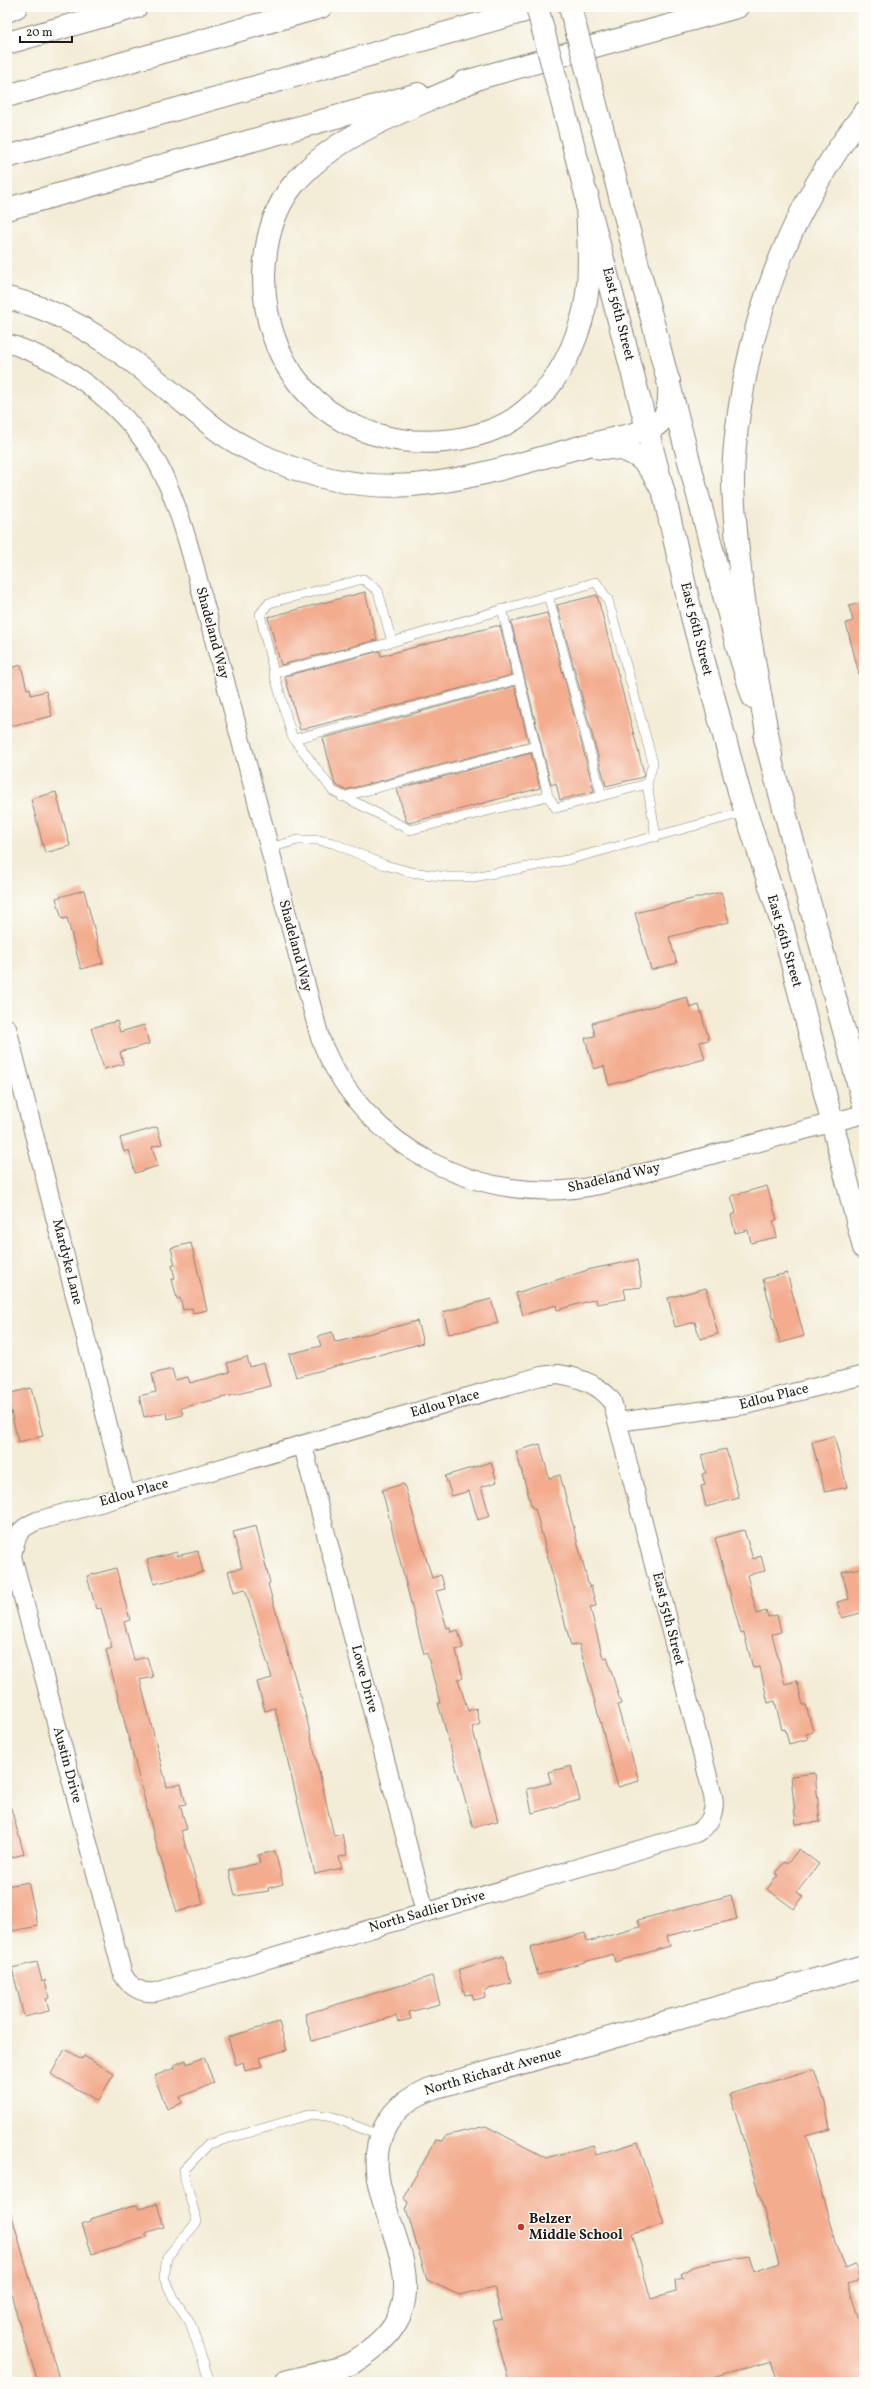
<svg xmlns="http://www.w3.org/2000/svg" width="871" height="2389" font-family="Vollkorn,serif">
  <rect width="100%" height="100%" fill="#fdfcf7"/>
  <filter id="ink" filterUnits="userSpaceOnUse"><feTurbulence type="fractalNoise" baseFrequency=".025" numOctaves="2"/><feDisplacementMap in="SourceGraphic" scale="8" xChannelSelector="R" yChannelSelector="G"/><feConvolveMatrix kernelMatrix="1 2 1 2 8 2 1 2 1" color-interpolation-filters="sRGB"/></filter>
  <filter id="wash" filterUnits="userSpaceOnUse"><feTurbulence type="fractalNoise" baseFrequency=".012" numOctaves="4" result="noise"/><feDisplacementMap in="SourceGraphic" scale="16" xChannelSelector="R" yChannelSelector="G"/><feGaussianBlur stdDeviation="0.9" result="paint"/><feColorMatrix in="noise" values="0 0 0 0 0 0 0 0 0 0 0 0 0 0 0 0 0 1.4 0 .05"/><feComposite in="paint" operator="in"/></filter>
  <g filter="url(#wash)">
    <rect width="100%" height="100%" fill="#f3ecd6"/>
    <g id="blocks">
      <path fill="#f3ac8e" d="M365,592L377,640L281,665L268,617Z
        M597,595L644,773L643,777L606,786L557,605Z
        M864,602V674H859L846,623L853,621L849,606Z
        M547,613L594,791L560,800L556,783L551,785L511,622Z
        M496,626H500L512,675L300,730L285,676L380,651L381,656Z
        M21,665L27,689L30,688L31,695L46,691L52,716L10,726L7,714V669Z
        M515,686L528,742L345,790L335,784L323,738Z
        M531,753L540,788L409,823L406,821L397,789Z
        M56,792L70,846L45,853L31,799Z
        M84,890L103,963L81,969L67,918L62,919L56,898Z
        M721,892L729,922L669,937L677,963L651,970L635,913Z
        M687,997L690,1008L699,1005L709,1040L700,1042L705,1059L609,1085L604,1066L594,1069L585,1038L595,1036L592,1023Z
        M117,1021L120,1032L144,1025L149,1044L120,1052L123,1064L104,1069L91,1028Z
        M157,1127L162,1144L152,1147L158,1166L135,1173L129,1150L124,1152L120,1138Z
        M767,1186L777,1220L773,1221L777,1237L751,1243L748,1230L735,1233L731,1215L736,1213L731,1196Z
        M191,1243L207,1310L193,1313L192,1308L183,1310L180,1298L177,1299L172,1279L175,1278L172,1265H175L171,1248Z
        M637,1260L642,1287L624,1289L626,1299L597,1304L596,1299L557,1310L556,1305L523,1315L516,1293L591,1269Z
        M787,1273L804,1336L780,1343L763,1279Z
        M706,1288L718,1334L700,1339L695,1322L675,1327L668,1298Z
        M491,1299L498,1323L449,1334L443,1312Z
        M417,1321L423,1343L296,1377L289,1354L321,1346L318,1336L332,1332L335,1342L341,1341Z
        M247,1357L250,1367L264,1363L270,1386L181,1408L183,1415L167,1419L166,1412L144,1417L139,1396L156,1392L152,1374L172,1369L175,1380L188,1377L190,1383L230,1372L227,1363Z
        M31,1388L43,1436L18,1442L7,1394Z
        M834,1436L847,1487L825,1492L812,1442Z
        M540,1444L549,1478L560,1475L589,1587L591,1586L596,1606L590,1607L603,1658L607,1657L621,1704L617,1705L639,1781L618,1787L579,1644L571,1646L535,1508H532L516,1451Z
        M726,1449L739,1498L706,1507L701,1486L705,1485L702,1474L706,1473L701,1455Z
        M491,1462L497,1482L481,1487L490,1516L478,1520L469,1491L452,1496L445,1476Z
        M404,1484L432,1578L441,1575L445,1589L436,1591L447,1628L450,1627L451,1632L458,1630L463,1648L456,1650L463,1678L458,1679L468,1711L476,1708L480,1724L472,1727L498,1821L473,1827L438,1703H440L427,1653L424,1654L382,1490Z
        M256,1526L270,1583L268,1584L307,1720L334,1836L342,1834L347,1855L339,1857L342,1868L315,1874L275,1708L265,1711L257,1682L272,1678L245,1589L234,1592L228,1571L242,1568L233,1532Z
        M744,1530L753,1559L761,1556L765,1571L747,1575L757,1614L766,1611L768,1617L777,1615L781,1632L772,1634L785,1684L797,1681L803,1705H806L813,1732L806,1734L808,1739L789,1744L785,1729L782,1730L775,1701L768,1703L760,1667L753,1668L744,1633L741,1634L715,1538Z
        M198,1551L203,1572L154,1584L147,1560L177,1552V1556Z
        M864,1567V1612L842,1618L837,1602L849,1599L842,1572Z
        M116,1568L130,1620L124,1622L134,1660L147,1657L153,1677L140,1680L167,1787L181,1784L186,1804L180,1805L187,1829L181,1831L203,1904L177,1912L155,1840L106,1650L112,1648L101,1608L96,1609L87,1576Z
        M571,1766L580,1800L532,1813L527,1789L551,1783L548,1772Z
        M815,1773L820,1822L796,1824L791,1776Z
        M11,1808L24,1854L7,1859V1809Z
        M799,1849L819,1864L797,1892L803,1897L794,1909L767,1889L778,1875L775,1874L784,1862L787,1864Z
        M275,1851L283,1884L268,1888L269,1891L235,1896L229,1870L260,1863L258,1855Z
        M28,1882L38,1926L13,1931L7,1902V1886Z
        M731,1895L737,1919L667,1936L670,1946L615,1962L613,1954L538,1975L530,1948L585,1933L587,1942L640,1927L638,1920Z
        M504,1956L511,1983L485,1990L486,1997L474,2000L472,1994L465,1995L458,1970Z
        M37,1962L42,1981L45,1980L49,1998L46,1999L49,2011L24,2017L12,1968Z
        M432,1976L440,2004L409,2012L411,2019L398,2022L396,2016L312,2041L305,2014Z
        M279,2022L287,2050L259,2058L262,2066L245,2071L243,2062L236,2065L228,2037Z
        M65,2049L82,2059L84,2056L114,2074L98,2101L51,2074Z
        M204,2057L214,2083L180,2097L182,2103L167,2109L154,2076L175,2068L174,2065L186,2060L187,2064Z
        M814,2069L825,2103L830,2129L806,2136L836,2246L846,2269L855,2265L860,2279L848,2283L864,2340V2382H778L771,2361L699,2382H509L492,2320L502,2318L494,2287L459,2295L427,2280L406,2208L408,2202L403,2198L436,2140L442,2141L445,2136L486,2126L546,2158L593,2145L596,2155L638,2142L664,2224L632,2233L651,2299L676,2292L675,2280L683,2278L681,2274L692,2267L712,2262L749,2256L754,2272L779,2263L730,2094Z
        M157,2204L164,2227L145,2233L147,2237L92,2254L82,2224L90,2221V2219L137,2205L139,2209Z
        M11,2213L34,2293L60,2382H38L17,2316L7,2277V2214Z"/>
    </g>
  </g>
  <g filter="url(#ink)">
    <use href="#blocks" fill-opacity="0" stroke="#888479" stroke-width="1"/>
    <g fill="none" stroke-linecap="round" stroke-linejoin="round">
      <defs>
        <path id="service" d="M548,595L602,796
          M502,609L548,796
          M392,642L378,591L363,579L269,603L260,614L274,673L392,642L596,582L608,600L653,763L647,784L656,837
          M274,673L292,736L333,791L410,830L548,796L556,808L647,784
          M294,739L519,679
          M342,797L536,746
          M269,848L298,840H318L333,843L385,865L411,872L447,877H473L567,860L746,812
          M210,2382L190,2322L174,2299L164,2278L167,2257L197,2222L183,2171L209,2144L312,2114L333,2117L381,2136"/>
        <path id="minor" d="M7,343C70,363 131,410 161,470C175,498 184,528 192,557L320,1038C363,1149 484,1210 599,1185L864,1114
          M7,1028L126,1496
          M558,1374C578,1377 599,1384 612,1401L713,1796C716,1811 710,1826 696,1833L156,1992C142,1994 130,1987 123,1975L12,1556C16,1537 17,1529 37,1521L541,1376Z
          M617,1422L745,1405L864,1375
          M303,1446L425,1912"/>
        <path id="tertiary" d="M285,2382C302,2377 338,2371 352,2363C373,2350 394,2334 402,2309C420,2248 354,2186 385,2127C396,2106 411,2097 433,2088L864,1966"/>
        <path id="primary" d="M592,89L738,649L753,697
          M561,98L664,494L693,621L739,791L781,920L864,1248
          M765,738L864,1105"/>
        <path id="motorway" d="M7,11L16,7
          M7,43L136,7
          M479,78C416,107 338,131 293,185C273,210 265,244 264,275C263,380 342,450 445,441C473,438 505,429 526,410C553,388 571,355 581,322C594,281 587,235 587,194
          M464,82L737,7
          M7,96L321,7
          M7,157L539,7
          M7,209L418,94
          M7,298C86,315 150,375 211,425C230,441 253,452 275,461C385,508 465,479 573,449C598,442 623,437 648,430C670,420 670,403 669,381
          M600,448C637,446 649,463 664,494
          M771,755C755,664 736,575 733,483C733,457 736,431 740,406C756,299 798,199 864,113"/>
      </defs>
      <use href="#service" stroke="#888479" stroke-width="10"/>
      <use href="#minor" stroke="#888479" stroke-width="20"/>
      <use href="#tertiary" stroke="#888479" stroke-width="24"/>
      <use href="#primary" stroke="#888479" stroke-width="24"/>
      <use href="#motorway" stroke="#888479" stroke-width="24"/>
      <use href="#service" stroke="#fff" stroke-width="9"/>
      <use href="#minor" stroke="#fff" stroke-width="18"/>
      <use href="#tertiary" stroke="#fff" stroke-width="22"/>
      <use href="#primary" stroke="#fff" stroke-width="22"/>
      <use href="#motorway" stroke="#fff" stroke-width="22"/>
      <defs>
        <path id="primary-bridge" d="M537,7L561,98
          M570,7L592,89"/>
      </defs>
      <use href="#primary-bridge" stroke="#888479" stroke-width="24" stroke-linecap="butt"/>
      <use href="#primary-bridge" stroke="#fff" stroke-width="22"/>
    </g>
  </g>
  <circle fill="#c8321e" stroke="#fdfcf7" stroke-width="1.5" cx="521" cy="2227" r="4"/>
  <g text-anchor="middle" dominant-baseline="central" stroke-width="3" stroke-linejoin="round" paint-order="stroke">
    <g font-size="14" fill="#1c1c1c" stroke="#fdfcf7">
      <text transform="translate(618 314) rotate(76)">East 56th Street</text>
      <text transform="translate(696 629) rotate(76)">East 56th Street</text>
      <text transform="translate(212 633) rotate(75)">Shadeland Way</text>
      <text transform="translate(784 941) rotate(74)">East 56th Street</text>
      <text transform="translate(295 946) rotate(75)">Shadeland Way</text>
      <text transform="translate(614 1178) rotate(-13)">Shadeland Way</text>
      <text transform="translate(67 1262) rotate(76)">Mardyke Lane</text>
      <text transform="translate(774 1397) rotate(-14)">Edlou Place</text>
      <text transform="translate(445 1404) rotate(-16)">Edlou Place</text>
      <text transform="translate(134 1493) rotate(-16)">Edlou Place</text>
      <text transform="translate(668 1619) rotate(76)">East 55th Street</text>
      <text transform="translate(364 1679) rotate(75)">Lowe Drive</text>
      <text transform="translate(67 1765) rotate(75)">Austin Drive</text>
      <text transform="translate(427 1912) rotate(-16)">North Sadlier Drive</text>
      <text transform="translate(493 2072) rotate(-16)">North Richardt Avenue</text>
    </g>
    <g font-size="14" font-weight="bold" fill="#1c1c1c" stroke="#fdfcf7" text-anchor="start">
      <text x="529" y="2219">Belzer<tspan x="529" dy="16">Middle School</tspan></text>
    </g>
  </g>
  <rect width="871" height="2389" fill="none" stroke="#fdfcf7" stroke-width="24"/>
  <path d="M20 36v6h52v-6" fill="none" stroke="#1c1c1c" stroke-width="2"/>
  <text x="26" y="36" font-size="12" fill="#1c1c1c" stroke="#fdfcf7" stroke-width="3" paint-order="stroke">20 m</text>
</svg>
